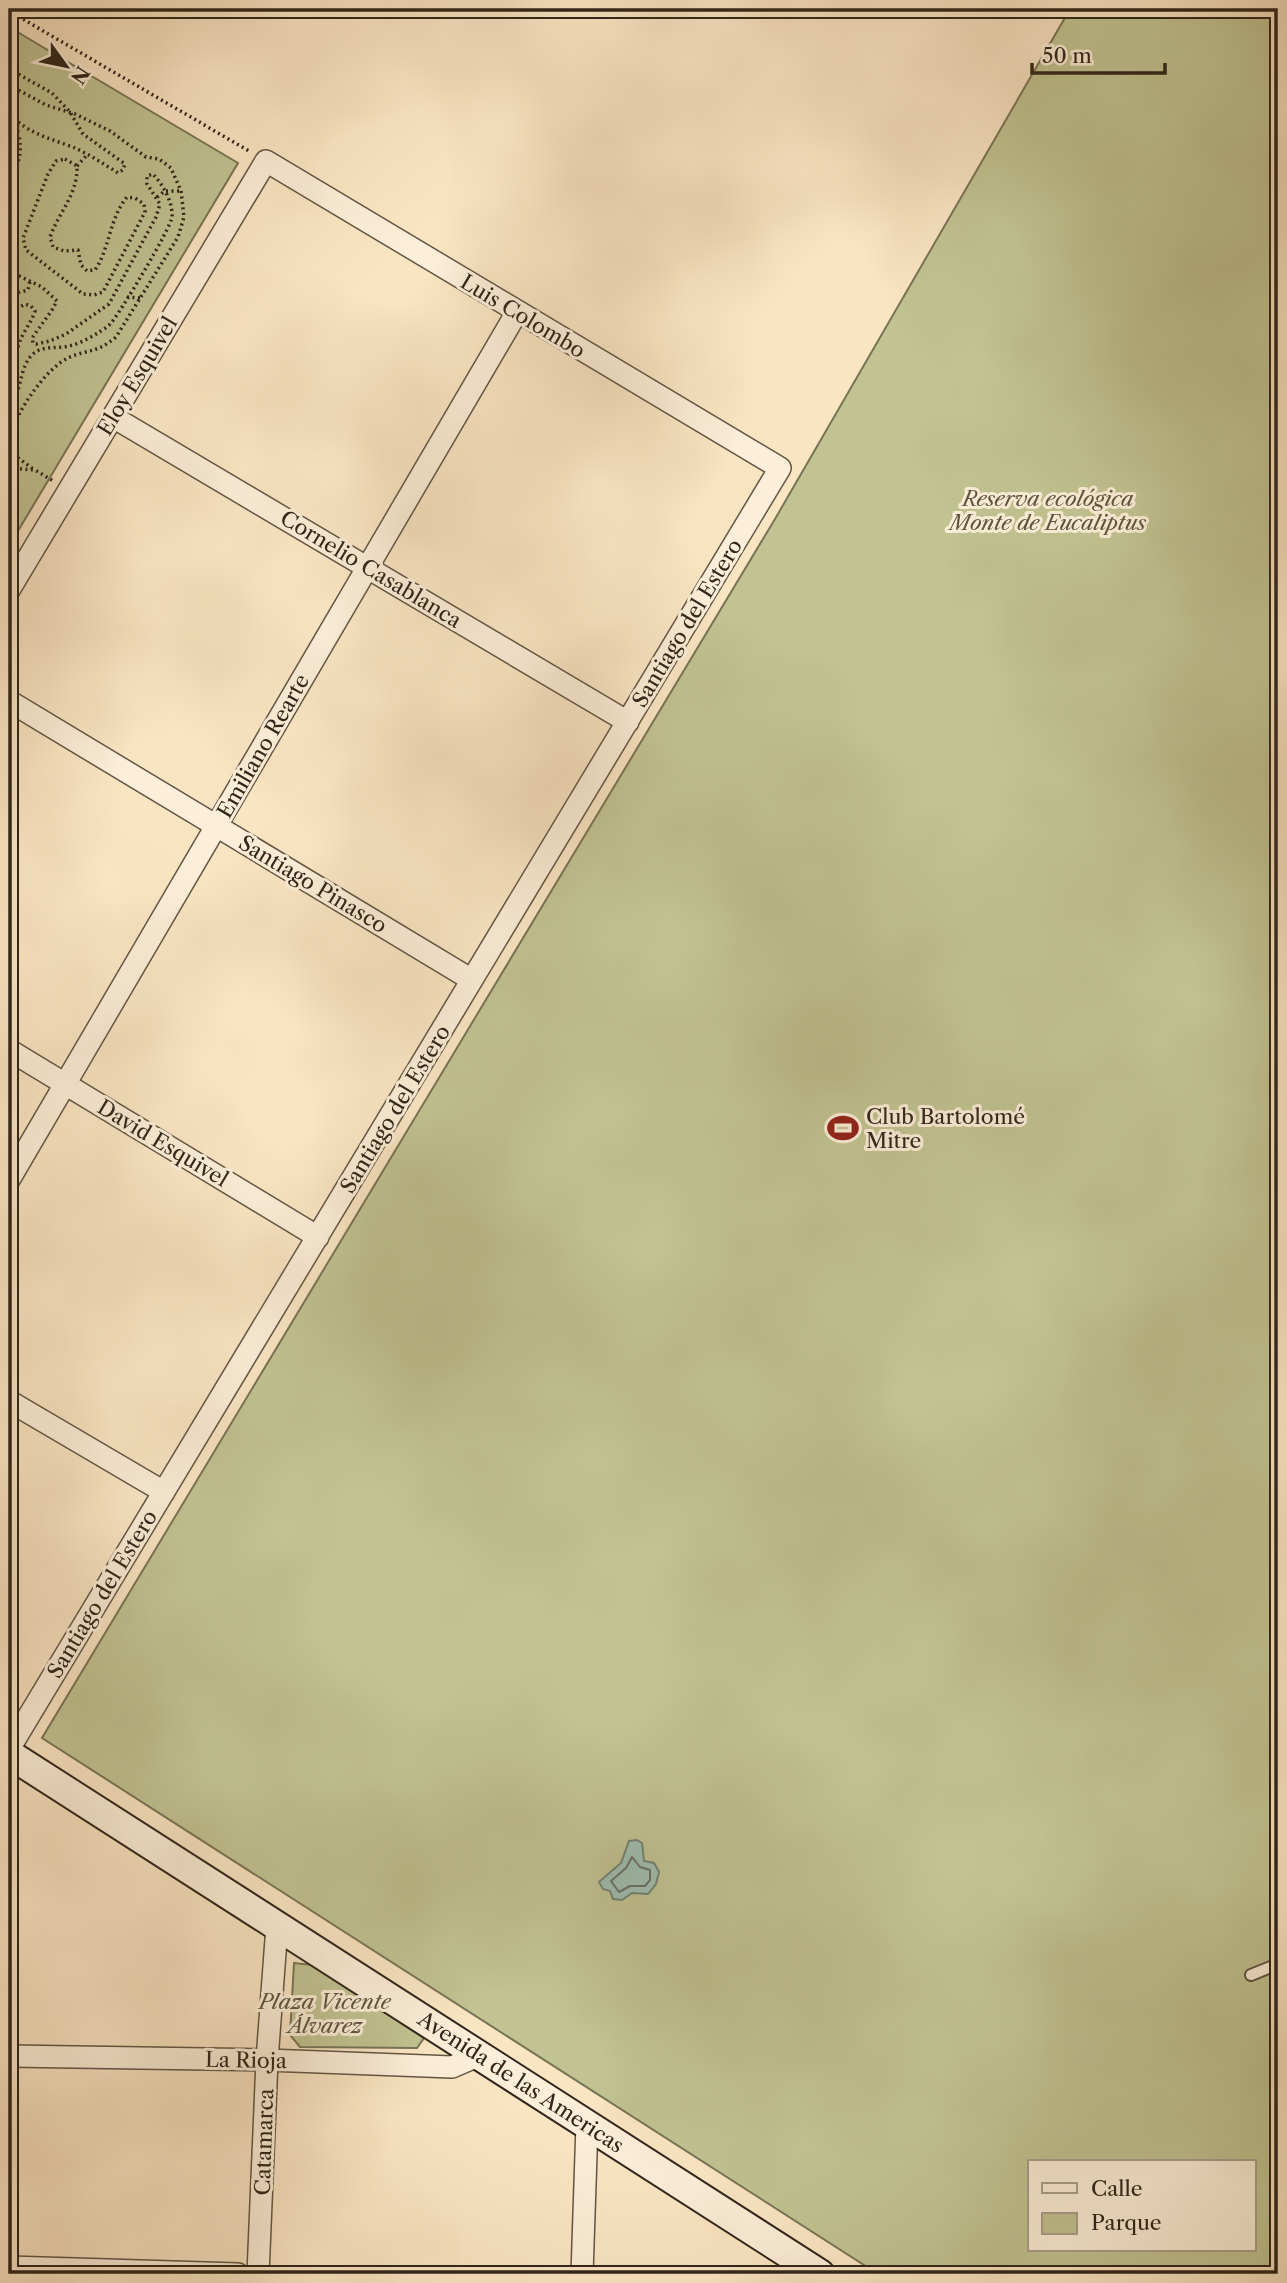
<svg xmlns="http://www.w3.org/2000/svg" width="1287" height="2283" font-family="'Libre Caslon Text',serif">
  <rect width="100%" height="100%" fill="#fae5c3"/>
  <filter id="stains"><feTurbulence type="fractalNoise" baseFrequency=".00286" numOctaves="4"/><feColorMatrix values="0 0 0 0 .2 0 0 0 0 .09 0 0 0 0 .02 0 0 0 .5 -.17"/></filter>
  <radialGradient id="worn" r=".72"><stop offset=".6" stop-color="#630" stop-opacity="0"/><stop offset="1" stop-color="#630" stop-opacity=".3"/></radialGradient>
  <path fill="#c1c392" stroke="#787456" stroke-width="2" fill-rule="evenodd" d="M1070,9H1278V2274H878L42,1738L775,519ZM1030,2162H1254V2250H1030Z
    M9,27L238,163L9,546Z
    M294,1963L312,1965L424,2038L417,2048L300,2047L290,2035Z"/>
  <path fill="#9ebfb2" stroke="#728275" stroke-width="2" d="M637,1840L642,1843L644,1861L654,1863L659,1872L656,1884L648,1894L632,1893L622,1900L613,1899L610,1891L603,1889L599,1882L621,1863L629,1841Z"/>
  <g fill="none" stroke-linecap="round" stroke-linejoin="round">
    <path stroke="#677266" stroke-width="2" d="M632,1857L640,1867L650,1870V1880L645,1886H630L619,1892L611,1881L626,1868Z"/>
    <defs>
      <path id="lane" d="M1251,1975L1278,1964"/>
      <path id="street" d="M113,417L628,722
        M9,590L266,161L780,468L9,1749
        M9,701L472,980
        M9,1050L318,1237
        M9,1180L517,312
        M9,1401L164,1492
        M9,2056L267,2060L452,2067L480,2055
        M9,2267L238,2274
        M258,2274L267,2060L277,1926
        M582,2274L587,2124"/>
      <path id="secondary" d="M9,1754L820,2274"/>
    </defs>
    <use href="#lane" stroke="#625644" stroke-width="14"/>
    <use href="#street" stroke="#625644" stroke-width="24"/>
    <use href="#secondary" stroke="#30261a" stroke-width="32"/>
    <path stroke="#30261a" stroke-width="3.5" stroke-dasharray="2 3.5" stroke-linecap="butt" d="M9,11L249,151
      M9,69L52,93L70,112L83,134L125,164L123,170L118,173C104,164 90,155 75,148C53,139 20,132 9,110
      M9,85L46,105L75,114L110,131L146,157L159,159L171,168L181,191L184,217L178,237L116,337C97,353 90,349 70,357C45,368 19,410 9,435
      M9,146L18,133L16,105L11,88
      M65,159L77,166C78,194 59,212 50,237L53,247L64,251L78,250L81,265L87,271L95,270C110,248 109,219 127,197L135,198L144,204L145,212L103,292L94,295L83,294L26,250L23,238L48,174L56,161Z
      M77,166L87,155
      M9,181C19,166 22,153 19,135
      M157,197L165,191H181
      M9,271L42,287L57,301L52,310L32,338L33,343L36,344L50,341L66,334L109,304L156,217L160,204L147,184V176L153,174C163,185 173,202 172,217C171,228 120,313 111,323C108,327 102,330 98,333C89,338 79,344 69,346C57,349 43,345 33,354C18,367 22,398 9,403
      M127,297L140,298
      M9,298L13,294L28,290L30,281
      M9,367L12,312L25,304L31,306L35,311C31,324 21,334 18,347C15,360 18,368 9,379
      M9,451L33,469
      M9,468L35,470L55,482"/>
    <use href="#lane" stroke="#fceed8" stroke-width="10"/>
    <use href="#street" stroke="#fceed8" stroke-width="21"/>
    <use href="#secondary" stroke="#fceed8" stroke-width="28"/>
  </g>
  <defs>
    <symbol id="stadium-bare" viewBox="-9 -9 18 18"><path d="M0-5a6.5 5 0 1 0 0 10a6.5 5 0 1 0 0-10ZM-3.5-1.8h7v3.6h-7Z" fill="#8f2418" stroke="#fceed8" stroke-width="2.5" paint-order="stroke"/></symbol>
  </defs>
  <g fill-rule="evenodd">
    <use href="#stadium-bare" x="821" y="1106" width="44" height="44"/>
  </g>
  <g text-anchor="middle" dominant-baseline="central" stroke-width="6" stroke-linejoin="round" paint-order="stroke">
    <g font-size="21" fill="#30261a" stroke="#fceed8">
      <text transform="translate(523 316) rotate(31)">Luis Colombo</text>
      <text transform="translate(137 376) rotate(-59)">Eloy Esquivel</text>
      <text transform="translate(371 569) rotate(31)">Cornelio Casablanca</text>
      <text transform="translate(687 623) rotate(-59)">Santiago del Estero</text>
      <text transform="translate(263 746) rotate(-60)">Emiliano Rearte</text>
      <text transform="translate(313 884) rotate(31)">Santiago Pinasco</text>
      <text transform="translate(395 1109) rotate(-59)">Santiago del Estero</text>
      <text transform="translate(163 1143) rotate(31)">David Esquivel</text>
      <text transform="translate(102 1594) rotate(-59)">Santiago del Estero</text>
      <text transform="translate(246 2060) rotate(1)">La Rioja</text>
      <text transform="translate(521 2082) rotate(33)">Avenida de las Americas</text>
      <text transform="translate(264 2142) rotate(-88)">Catamarca</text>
    </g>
    <g font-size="21" font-style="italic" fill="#5c553e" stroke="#fceed8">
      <text x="1048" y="498">Reserva ecológica<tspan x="1048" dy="24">Monte de Eucaliptus</tspan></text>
      <text x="325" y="2001">Plaza Vicente<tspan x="325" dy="24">Álvarez</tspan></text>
    </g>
    <g font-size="21" fill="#30261a" stroke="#fceed8" text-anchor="start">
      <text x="866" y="1116">Club Bartolomé<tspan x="866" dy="24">Mitre</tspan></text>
    </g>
  </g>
  <rect width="1287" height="2283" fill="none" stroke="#fae5c3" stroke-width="35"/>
  <rect x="10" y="10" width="1266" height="2262" fill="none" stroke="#30261a" stroke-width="3.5"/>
  <rect x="18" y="18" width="1252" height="2248" fill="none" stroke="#30261a" stroke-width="2"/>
  <rect x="1028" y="2160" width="228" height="91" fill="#fceed8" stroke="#aa9e8c" stroke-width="2"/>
  <rect x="1042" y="2183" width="35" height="10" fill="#fceed8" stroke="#aa9e8c" stroke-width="2"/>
  <text x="1091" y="2196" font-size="21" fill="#30261a">Calle</text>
  <rect x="1042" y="2213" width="35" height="21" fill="#c1c392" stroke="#aa9e8c" stroke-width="2"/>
  <text x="1091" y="2230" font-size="21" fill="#30261a">Parque</text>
  <g transform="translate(66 66) rotate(123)" stroke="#fceed8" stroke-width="5" paint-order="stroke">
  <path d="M0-5L12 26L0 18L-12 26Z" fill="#30261a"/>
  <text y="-10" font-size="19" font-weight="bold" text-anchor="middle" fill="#30261a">N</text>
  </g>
  <path d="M1032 63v10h133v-10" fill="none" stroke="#30261a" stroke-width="3.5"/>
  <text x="1042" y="63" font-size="21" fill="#30261a" stroke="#fceed8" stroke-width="5" paint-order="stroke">50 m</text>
  <rect width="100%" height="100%" filter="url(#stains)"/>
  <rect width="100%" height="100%" fill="url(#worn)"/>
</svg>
